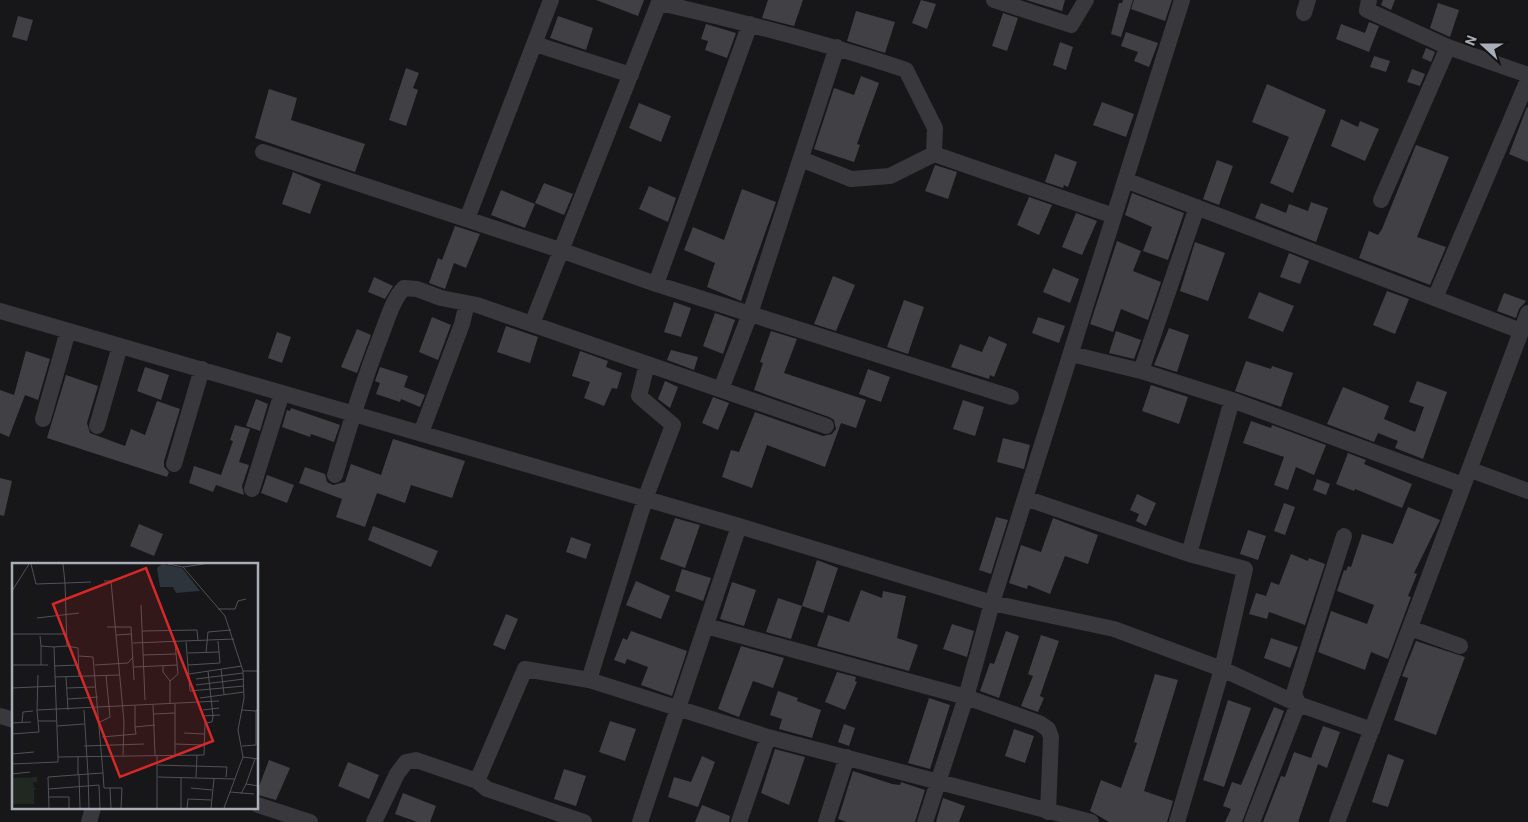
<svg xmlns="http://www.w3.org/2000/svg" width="1528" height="822" font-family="Barlow,sans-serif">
  <rect width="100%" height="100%" fill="#171618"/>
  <path fill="#414145" d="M596,0H644L638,16Z
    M768,0H803L794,26L762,18Z
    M921,0L936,4L927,29L912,23Z
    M1026,0H1065L1062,11Z
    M1123,0H1133L1121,37L1111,34L1119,3H1122Z
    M1134,0H1172L1165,21L1131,9Z
    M1383,0H1395L1391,10L1381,5Z
    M1438,3L1459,10L1450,37L1430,28Z
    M856,11L895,22L885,53L847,41Z
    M1003,13L1018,18L1007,51L992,46Z
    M18,16L33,20L27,41L12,37Z
    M558,16L593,28L586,50L550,38Z
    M1369,22L1379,26L1369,52L1336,39L1341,24L1365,33Z
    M706,24L736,33L727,58L705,50L708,41L701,39Z
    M1126,32L1158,43L1149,67L1134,61L1138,52L1121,46Z
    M1060,42L1073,47L1066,70L1053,65Z
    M1426,48L1435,52L1431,62L1422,58Z
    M1374,56L1390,61L1386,72L1370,67Z
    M406,68L419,73L413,88L418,90L406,126L389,120Z
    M1412,69L1425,74L1420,86L1407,82Z
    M861,76L879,83L857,144L860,145L854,162L814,149L834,88L854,95Z
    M1267,84L1326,110L1293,193L1270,183L1289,137L1252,122Z
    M269,89L297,98L291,120L365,144L355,172L255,138Z
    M1102,102L1134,114L1126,137L1093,125Z
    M639,103L671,116L661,142L629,128Z
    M1527,107L1528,108V162L1509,154Z
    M1341,119L1358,127L1360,121L1379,129L1365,161L1331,146Z
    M1416,145L1449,157L1417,237L1446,247L1430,285L1359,258L1369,231L1378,235L1382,229Z
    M1055,154L1077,162L1068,187L1064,185L1063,188L1045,182Z
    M1217,160L1233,166L1219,205L1203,199Z
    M935,165L957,172L948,199L925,191Z
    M293,172L321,184L310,214L282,204Z
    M544,183L573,194L564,215L535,203Z
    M649,186L676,198L668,222L639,209Z
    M742,189L776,202L741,301L707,287L715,263L684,250L693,227L724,240Z
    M501,190L535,204L525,228L491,215Z
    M1132,193L1184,213L1168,260L1143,251L1152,227L1125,215Z
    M1029,197L1052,205L1039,235L1017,225Z
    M1311,202L1328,208L1316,242L1255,218L1261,203L1286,213L1289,204L1308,211Z
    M1076,213L1097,221L1082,255L1062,247Z
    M455,226L480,234L466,268L454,263L445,289L429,283L438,258L442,260Z
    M1117,241L1141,251L1133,271L1161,282L1148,320L1121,309L1113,332L1090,324Z
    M1195,242L1225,253L1208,301L1180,291Z
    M1289,253L1309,261L1300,284L1280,277Z
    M1053,268L1079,279L1070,303L1043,292Z
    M833,276L855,285L836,331L814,324Z
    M374,277L393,286L385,299L368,292Z
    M1387,291L1409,299L1395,334L1373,325Z
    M1259,292L1294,306L1283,332L1248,318Z
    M1504,293L1526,301L1519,309L1516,318L1497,311Z
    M904,300L924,307L908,354L887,347Z
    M674,302L691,308L681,337L664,332Z
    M715,313L735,320L723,354L703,346Z
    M432,317L451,325L438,360L419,352Z
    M1038,317L1065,326L1059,343L1032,333Z
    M506,326L538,337L530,363L497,352Z
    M1169,328L1189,335L1177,372L1154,365Z
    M357,329L371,335L357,373L341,367Z
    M771,331L797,339L784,373L866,400L856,428L841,423L825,467L767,445L752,488L722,477L731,450L739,452L755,412L823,436L832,434L836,429L834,420L829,417L754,390L763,363L760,362Z
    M1116,331L1141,340L1134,359L1109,353Z
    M277,332L291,337L282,363L268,358Z
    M989,336L1007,344L994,377L990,375L989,379L951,367L960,344L982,352Z
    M671,350L698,357L694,370L667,360Z
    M26,351L50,359L38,400L25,395L9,437L0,433V390L14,395Z
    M580,351L608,361L606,367L622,373L617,389L612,388L604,406L584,398L590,382L572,376Z
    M1246,361L1271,369L1272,366L1293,373L1281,407L1235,391Z
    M145,367L169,375L161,400L137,391Z
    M380,367L408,376L404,387L425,395L420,407L401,399L400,402L376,394L380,383L375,381Z
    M868,369L890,377L881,402L859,394Z
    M66,375L98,386L87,423L90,433L125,446L131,429L145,435L157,401L180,409L164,461V467L169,472L167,477L47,438Z
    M665,381L678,387L670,408L658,399Z
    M1417,381L1447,392L1423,459L1395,448L1398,441L1378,433L1374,442L1327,424L1343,387L1389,406L1384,419L1415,432L1424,407L1409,402Z
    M1151,385L1188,397L1179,424L1142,411Z
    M713,397L729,403L718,430L702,423Z
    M256,399L268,404L260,431L246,426Z
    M963,400L984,407L975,436L953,429Z
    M291,408L340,425L334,442L311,434L310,437L282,427L287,410L290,411Z
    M1251,421L1271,428L1272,425L1326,445L1314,475L1296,467L1288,490L1274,485L1284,457L1243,443Z
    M235,425L250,429L239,462L249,465L242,486L244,495L216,485L213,492L189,483L194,466L221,475L233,441L230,440Z
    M1003,438L1030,445L1024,469L997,462Z
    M393,439L465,461L452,498L411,485L405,503L377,493L365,527L336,517L342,499L299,483L305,467L325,474L327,482L333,485L345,482L351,464L381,475Z
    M1348,453L1366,460L1364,464L1412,484L1402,508L1355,489L1354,491L1336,484Z
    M267,475L294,485L287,503L261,493Z
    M0,478L12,481L4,516L0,515Z
    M1317,479L1330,484L1326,495L1313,490Z
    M1137,494L1156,503L1146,526L1136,521L1139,514L1130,510Z
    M1284,503L1295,507L1285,535L1274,531Z
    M1408,507L1440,520L1414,573L1417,574L1408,596L1411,597L1388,659L1371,652L1365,670L1318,652L1331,611L1367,624L1374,605L1337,591L1344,570L1346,571L1348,566L1351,567L1362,534L1393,544Z
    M996,517L1008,520L991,574L979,570Z
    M675,518L700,525L685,568L660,559Z
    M1053,518L1098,535L1088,564L1065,556L1050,594L1028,585L1027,589L1009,583L1021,545L1041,552Z
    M139,524L163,534L154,556L130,546Z
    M373,526L438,551L431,567L368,540Z
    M1248,530L1266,536L1258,560L1240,554Z
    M571,537L591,544L586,559L566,552Z
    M1291,554L1308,561L1309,558L1325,564L1305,625L1269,612L1267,619L1249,614L1256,593L1266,596L1271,582L1279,585Z
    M817,560L838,568L823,613L802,606Z
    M682,569L711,578L703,601L675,591Z
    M636,581L670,596L661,619L626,605Z
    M732,582L756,590L744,626L720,619Z
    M861,590L882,598L883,591L906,596L897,638L918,645L909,671L817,646L828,615L849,622Z
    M778,598L802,606L791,639L766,632Z
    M506,614L518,619L505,650L493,645Z
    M952,624L974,631L967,657L943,649Z
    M631,631L687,651L672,696L641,685L648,667L627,659L625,664L614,660L623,638L627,640Z
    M1006,631L1019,636L999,698L980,691L990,663L994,664Z
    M1041,635L1059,641L1040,696L1044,698L1038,712L1021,706L1033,676L1028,674Z
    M1271,638L1298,647L1290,668L1264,658Z
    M1416,641L1465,657L1436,735L1394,720L1408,678L1402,676Z
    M741,646L784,658L773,688L753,681L739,717L718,709Z
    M837,672L856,677L855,681L857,682L845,710L825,702Z
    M1155,674L1178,680L1144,791L1173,801L1167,822H1109L1090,811L1101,780L1121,788L1137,743L1134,742Z
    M778,691L798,698L797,701L821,710L812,738L779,729L782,719L770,715Z
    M929,698L950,705L930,769L908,763Z
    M1228,700L1251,708L1224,787L1203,780Z
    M1274,707L1284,711L1242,822H1225L1231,809L1223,806L1232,782L1241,785Z
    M610,721L636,729L625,761L599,752Z
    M844,724L855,728L849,746L838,742Z
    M1323,726L1340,732L1327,768L1318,764L1298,822H1263L1281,776L1285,777L1294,752L1311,758Z
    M1014,729L1034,736L1025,763L1005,756Z
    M775,749L805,757L789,805L761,793Z
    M1388,754L1404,760L1388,807L1372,802Z
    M702,756L715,762L698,807L668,797L674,777L691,782Z
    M269,760L290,768L276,800L258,795V789Z
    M348,762L379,775L369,799L338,786Z
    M564,769L586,776L576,806L554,799Z
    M853,771L892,784L900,785L901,782L925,790L915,822H847L838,819Z
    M403,793L436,806L430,822H417L395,814Z
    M943,798L965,806L959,822H936Z
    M702,805L730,816L729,822H695Z"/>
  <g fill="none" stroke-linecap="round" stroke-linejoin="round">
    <path stroke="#38383d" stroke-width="16" d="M994,0L1071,25L1086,0
      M1369,0L1367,10L1448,47L1528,75
      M660,3C743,22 825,43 906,70L935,128L934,154L1114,216
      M1304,13L1308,0
      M535,44L631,75
      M263,152L563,251L656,284L1011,397
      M801,159L851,179L890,176L934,154
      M1125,180L1521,331
      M1381,200L1448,47
      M467,219L551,0
      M656,284L750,24
      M1435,298L1528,80
      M0,311L739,526L992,603L1114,629L1222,669L1298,704L1372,730
      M532,324L660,0
      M1071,354L1141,371L1232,400L1463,485
      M1141,371L1197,207
      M721,389L750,314L837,47
      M43,419L68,331
      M97,426L120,346
      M421,433L462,324L467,303
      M174,464L202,369
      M1471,470L1528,491
      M335,475C349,427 364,379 382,333C388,318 393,299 404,288L417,289L441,298L477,305L826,426
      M252,489L282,393
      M1025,498L1189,554
      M706,626L966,697L1039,723L1048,729L1051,737L1048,812
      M1410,628L1460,646
      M589,680L645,499L673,425L639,396L647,364
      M0,716L14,720
      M477,781L525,669L589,680L768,737L1091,822
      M258,805L310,822
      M89,822L93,808
      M374,822L397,774L406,762L416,760L477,781L487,789L584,822
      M640,822L739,526
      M739,822L768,737
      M826,822L847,757
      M925,822L966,697L992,603L1182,0
      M1177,822L1222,669L1245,569L1189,554L1232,400
      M1252,822L1298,704L1294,693L1344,536
      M1337,822L1528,313"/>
  </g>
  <g transform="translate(12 563)">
    <rect width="246" height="246" fill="#171618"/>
    <path d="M25,214V219H21L22,225H25L22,227V241H0V215Z" fill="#212822"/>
    <path d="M150,1L170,5L188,28L164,30L161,24H148L145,5Z" fill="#2d343c"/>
    <path fill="none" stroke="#515258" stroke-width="1" d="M19,1L24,21L53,20L55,83L42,84L46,194L192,192L193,160L200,159L201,153L196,108M51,1L53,20L79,19M156,1L171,4L213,53L231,108L232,135L226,167L231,194L212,245M171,4L192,1M92,18H99L112,159L111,192M0,28L17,1M129,42L133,137M206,46H223L226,38L234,36M25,55L67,50M95,64H119L122,117M130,68L185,67L186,78M0,71H55M104,72L120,71M28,73L29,83L42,84M174,79L178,128L232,123M121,80L222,76M55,83L66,85L67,113M176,90L207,89M194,90L196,69L219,67M131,92L164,91M67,93L81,94L91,210L76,211L72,147M0,102H36M29,102V83M83,102L116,100L121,94M176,102L208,100L206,78M42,103L66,102M151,103V109L158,118M122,104L165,102M209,106L212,131M231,108H247M177,111L230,103M43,114L107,112M54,114L56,147M184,116L231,110M184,122L232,116M0,125L43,123M55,125L84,124M188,135L232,129M56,136L86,134M158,141V118L166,111L163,80M163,141V192M141,142L143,192M123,143V164M25,147L26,112M191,147L207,145M230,147L244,148L247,144M142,151L163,150M190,153L208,152M26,158H44M88,159L98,154L94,112M0,160L19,159M10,160L11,149L21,148M45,163L72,161M172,170L192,171M0,171L27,169L25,147L207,138M90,174L124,171L123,164L143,162M163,181L192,182M72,183L132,181M230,183L244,182V148M0,191L22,189M66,193V212M231,194L247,196M0,201L46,199V194M145,202L215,204L214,214M91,210L92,225H110L109,245M0,211L18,209M67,212L68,245M146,214L223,216M184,214L185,192M234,221L243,196M98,225L99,245M179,225L200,227M37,226L87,222L88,245M218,229L242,231M229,231L234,221L247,223M37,234H57V245M37,245L36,214L76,211L77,245M145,245V192M169,245V215M175,245L176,236L199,237M199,245L202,216"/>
    <path fill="#d62828" fill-opacity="0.15" stroke="#d62828" stroke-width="2.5" d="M134,5L201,178L108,214L41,41Z"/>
    <rect width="246" height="246" fill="none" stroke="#a9adb8" stroke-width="2.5"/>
  </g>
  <g transform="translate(1483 45) rotate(291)" stroke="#121113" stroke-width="4" paint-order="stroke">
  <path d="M0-4L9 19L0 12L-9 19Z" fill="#a9adb8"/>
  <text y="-8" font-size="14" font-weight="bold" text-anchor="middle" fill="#a9adb8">N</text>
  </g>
</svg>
